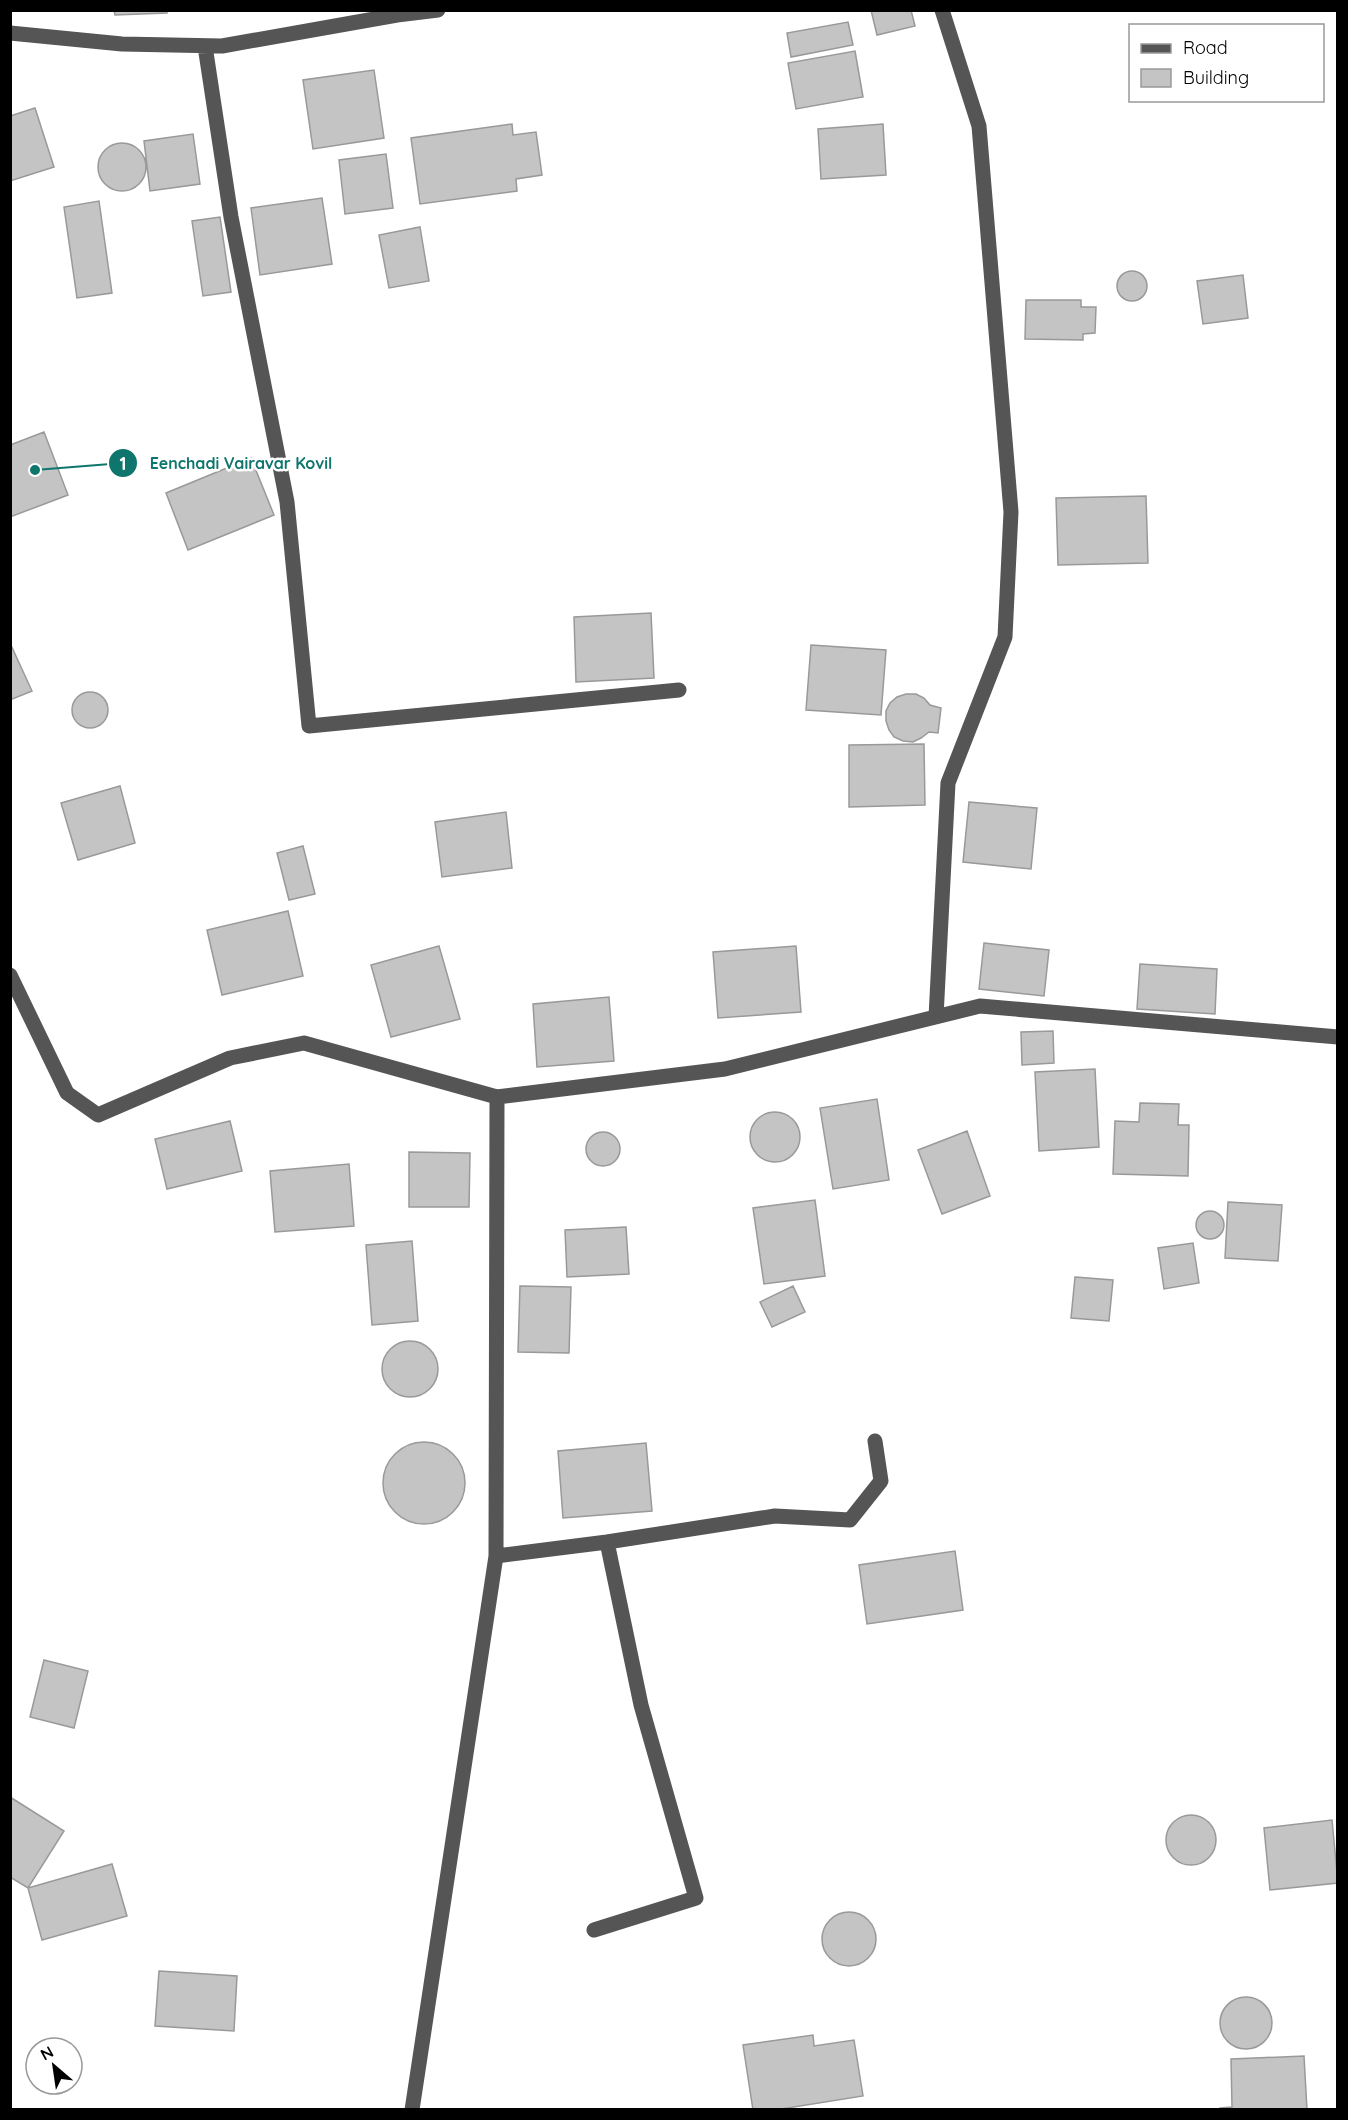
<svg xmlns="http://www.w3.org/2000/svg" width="1348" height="2120" font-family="Quicksand,sans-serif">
  <rect width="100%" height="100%" fill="#fff"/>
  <path fill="#c4c4c4" stroke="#999" stroke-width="1.5" d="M114,10H167V13L115,15Z
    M871,10H911L915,26L877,35Z
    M848,22L853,45L791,57L787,33Z
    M855,51L863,97L796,109L788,63Z
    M374,70L384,138L313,149L303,80Z
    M35,108L54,167L10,181V116Z
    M512,124L513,135L536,132L542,175L516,179L517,191L420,204L411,138Z
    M883,124L886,175L821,179L818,129Z
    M193,134L200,184L150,191L144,141Z
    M98 167a24 24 0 1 1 48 0a24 24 0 1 1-48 0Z
    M386,154L393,208L345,214L339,160Z
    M322,198L332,264L260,275L251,208Z
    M99,201L112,293L77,298L64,207Z
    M220,217L231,292L203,296L192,221Z
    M420,227L429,281L389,288L379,235Z
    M1117 286a15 15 0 1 1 30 0a15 15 0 1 1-30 0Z
    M1243,275L1248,318L1203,324L1197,281Z
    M1026,300H1081V307H1096L1095,333L1083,334V340L1025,339Z
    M44,432L68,495L10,517V445Z
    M251,458L274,515L188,550L166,493Z
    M1146,496L1148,563L1058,565L1056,498Z
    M651,613L654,678L576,682L574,617Z
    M10,643L32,691L10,700Z
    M811,645L886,650L881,715L806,710Z
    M72 710a18 18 0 1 1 36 0a18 18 0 1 1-36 0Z
    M906,694H916L924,698L930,705L941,708L938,733L929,732L921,738L913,742L903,741L894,737L889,730L886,721V711L890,703L897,697Z
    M924,744L925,805L849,807V745Z
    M120,786L135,843L78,860L61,803Z
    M969,802L1037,808L1031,869L963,862Z
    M506,812L512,868L442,877L435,822Z
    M303,846L315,894L289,900L277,853Z
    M288,911L303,976L222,995L207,930Z
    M984,943L1049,950L1044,996L979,989Z
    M439,946L460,1019L391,1037L371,965Z
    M796,946L801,1012L718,1018L713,952Z
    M1140,964L1217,969L1215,1014L1137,1009Z
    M609,997L614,1061L537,1067L533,1004Z
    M1053,1031L1054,1063L1022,1065L1021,1032Z
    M1095,1069L1099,1147L1039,1151L1035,1072Z
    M877,1099L889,1180L833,1189L820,1108Z
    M1140,1103L1179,1104L1178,1125H1189L1188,1176L1113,1174L1115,1121L1139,1122Z
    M750 1137a25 25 0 1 1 50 0a25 25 0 1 1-50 0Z
    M230,1121L242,1171L167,1189L155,1139Z
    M967,1131L990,1196L942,1214L918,1150Z
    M586 1149a17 17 0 1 1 34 0a17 17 0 1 1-34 0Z
    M409,1152L470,1153L469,1207H409Z
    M349,1164L354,1226L275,1232L270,1171Z
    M815,1200L825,1276L764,1284L753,1208Z
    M1228,1202L1282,1205L1278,1261L1225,1258Z
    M1196 1225a14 14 0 1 1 28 0a14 14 0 1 1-28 0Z
    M626,1227L629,1274L567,1277L565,1230Z
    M412,1241L418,1321L372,1325L366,1245Z
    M1193,1243L1199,1283L1164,1289L1158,1248Z
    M1075,1277L1113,1280L1109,1321L1071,1318Z
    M520,1286L571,1287L569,1353L518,1352Z
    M793,1286L805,1312L772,1327L760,1302Z
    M382 1369a28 28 0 1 1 56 0a28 28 0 1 1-56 0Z
    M383 1483a41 41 0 1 1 82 0a41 41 0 1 1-82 0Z
    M646,1443L652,1511L563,1518L558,1451Z
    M955,1551L963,1610L867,1624L859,1565Z
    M44,1660L88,1671L74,1728L30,1717Z
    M10,1797L64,1831L28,1888L10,1877Z
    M1166 1840a25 25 0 1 1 50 0a25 25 0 1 1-50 0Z
    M1332,1820L1338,1883L1270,1890L1264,1828Z
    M112,1864L127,1916L42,1940L28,1888Z
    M822 1939a27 27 0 1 1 54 0a27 27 0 1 1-54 0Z
    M159,1971L237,1976L234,2031L155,2026Z
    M1220 2023a26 26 0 1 1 52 0a26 26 0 1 1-52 0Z
    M813,2035L814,2046L854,2040L863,2096L775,2110H753L743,2045Z
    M1304,2056L1307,2110H1220V2108L1232,2107L1231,2059Z"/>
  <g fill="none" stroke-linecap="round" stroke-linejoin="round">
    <path stroke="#555" stroke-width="15" d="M10,33L122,44L222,46L397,15L438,10
      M205,46L231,217L287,502L309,726L679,690
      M10,975L67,1093L98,1115L230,1058L304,1043L497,1097L725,1069L980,1006L1338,1037
      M936,1017L948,783L1005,637L1011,512L979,126L942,10
      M496,1556L607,1542L775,1516L850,1520L881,1481L875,1441
      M594,1930L696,1898L641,1705L607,1542
      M412,2110L496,1556L497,1097"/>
  </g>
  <path fill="none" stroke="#0f766e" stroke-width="2" d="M35 470L123 463"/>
  <g fill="#0f766e" stroke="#fff" stroke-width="2">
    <circle cx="35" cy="470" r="6"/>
    <circle cx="123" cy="463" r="15"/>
  </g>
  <g font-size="18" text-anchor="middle" font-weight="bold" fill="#fff">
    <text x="123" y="470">1</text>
  </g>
  <g font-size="16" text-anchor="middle" font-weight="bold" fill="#0f766e" stroke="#fff" stroke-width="5" stroke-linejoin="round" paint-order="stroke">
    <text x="241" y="469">Eenchadi Vairavar Kovil</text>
  </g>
  <rect width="1348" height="2120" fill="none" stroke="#000000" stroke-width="24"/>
  <rect x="1129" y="24" width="195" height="78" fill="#ffffff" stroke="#999999" stroke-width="1.5"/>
  <rect x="1141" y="44" width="30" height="9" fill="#555555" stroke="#999999" stroke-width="1.5"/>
  <text x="1183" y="54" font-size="18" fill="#000000">Road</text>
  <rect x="1141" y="69" width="30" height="18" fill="#c4c4c4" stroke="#999999" stroke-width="1.5"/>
  <text x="1183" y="84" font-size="18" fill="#000000">Building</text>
  <g transform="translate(54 2066) rotate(331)"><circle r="28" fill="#ffffff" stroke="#999999" stroke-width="1.5"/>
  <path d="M0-4.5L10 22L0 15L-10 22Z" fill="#000000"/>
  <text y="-9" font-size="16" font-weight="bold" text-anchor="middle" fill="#000000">N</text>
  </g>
</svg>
